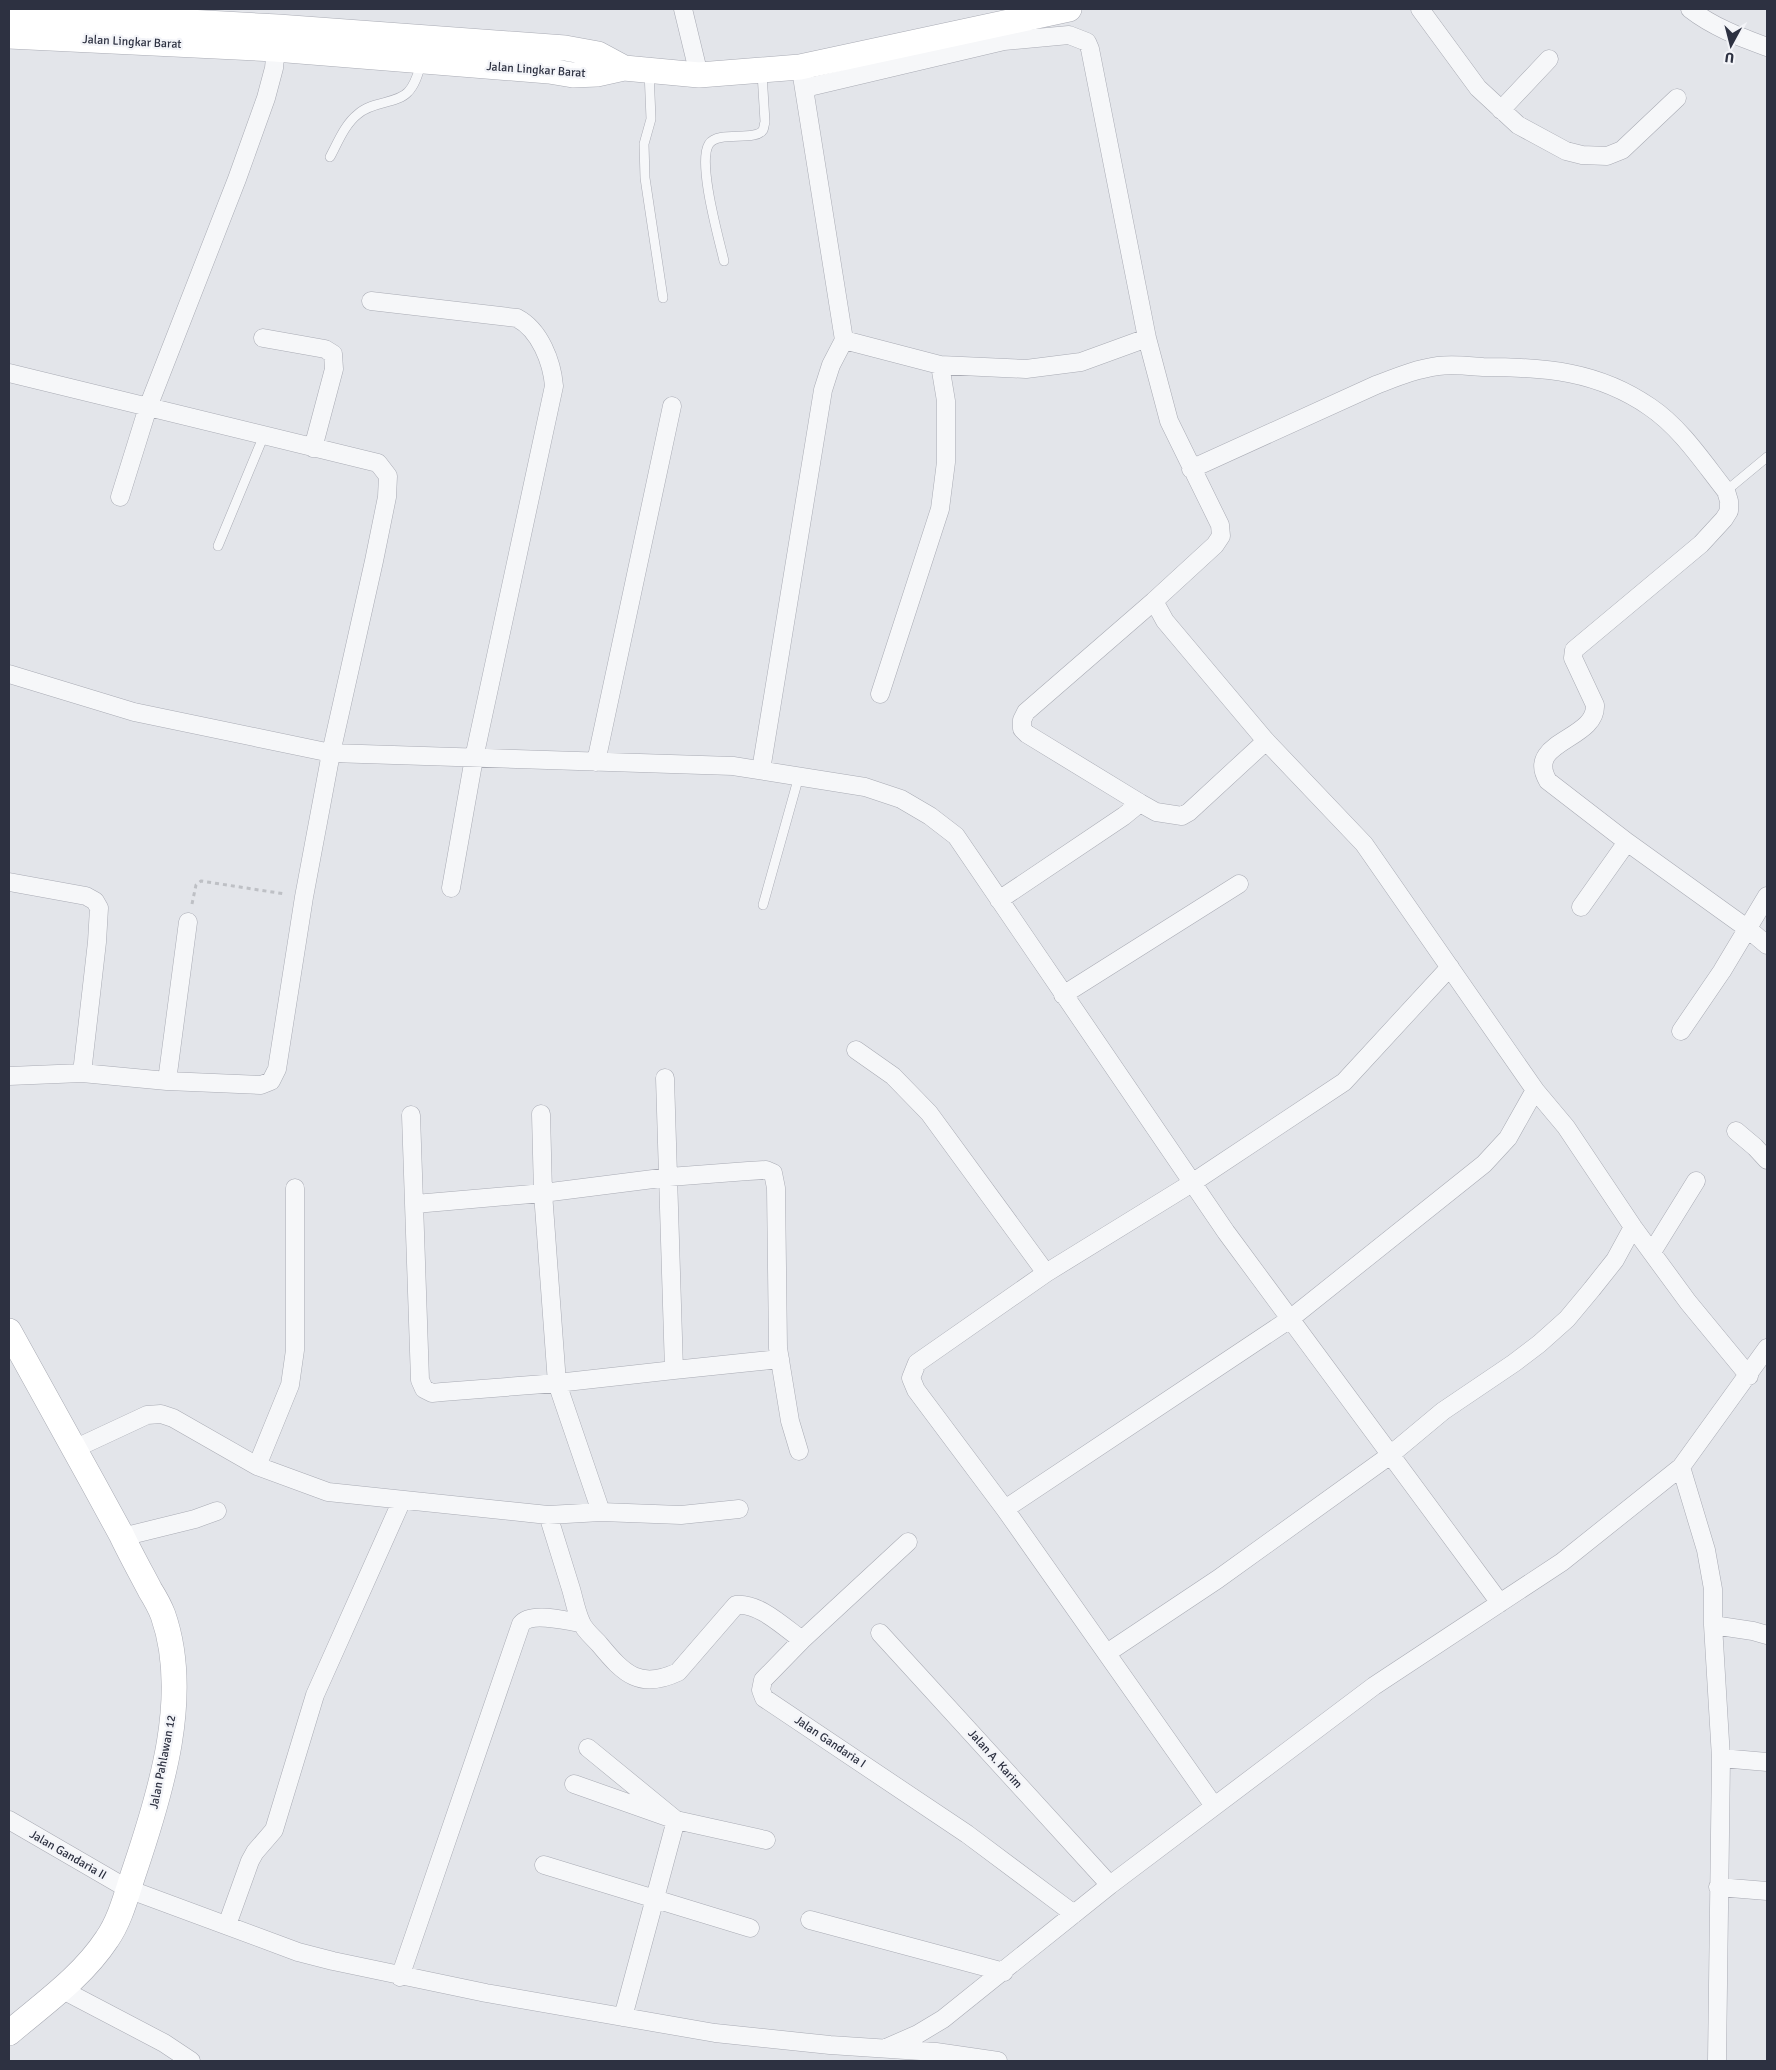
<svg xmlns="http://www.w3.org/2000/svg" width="1776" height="2070" font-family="Signika,sans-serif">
  <rect width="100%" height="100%" fill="#e3e5ea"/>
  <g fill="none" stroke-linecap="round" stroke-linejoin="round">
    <defs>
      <path id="lane" d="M649,71L651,119L644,144L645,178L663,298
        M330,157C338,142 345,124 358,114C372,101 397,104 408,92C415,85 418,74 421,64
        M724,261C719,239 697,162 709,144C718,130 756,142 763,130C764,128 764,125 765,122L762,73
        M1726,491L1767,457
        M218,546L264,435
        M763,905L799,776"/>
      <path id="street" d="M683,9L699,75
        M1420,9L1478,88L1518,125L1566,151L1582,155L1607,156L1622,150L1677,98
        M1690,9C1713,27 1740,37 1767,47
        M805,88L1004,41L1069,35L1087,42L1090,49L1147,338L1169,421L1220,525L1221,536L1215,545L1154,601L1165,621L1266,741L1364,844L1535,1090L1566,1127L1633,1227L1688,1302L1749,1376
        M1501,110L1549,59
        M371,301L517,318C540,330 552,362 554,386L474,758L451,888
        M263,338L325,349L333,354L334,369L313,448
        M844,340L940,365L1026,369L1081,362L1147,338
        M9,373L378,463L388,476L387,497L374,561L331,753L304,897L277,1069L271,1081L261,1085L167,1081L82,1073L9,1076
        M1191,469L1376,385C1397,377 1416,369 1438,366C1453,364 1469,366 1483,367C1545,367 1598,371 1650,407C1681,428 1703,462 1726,491L1729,501V511L1724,519L1701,544L1574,650L1573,658L1595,705C1597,740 1524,741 1548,781L1627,842L1748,929L1767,945
        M120,497L148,407L237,179L266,98L274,68L277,37
        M9,674L134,712L331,753L733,766L865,787L901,799L930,816L956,836L1226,1232L1500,1603
        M880,694L940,509L946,462V401L940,365
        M596,762L672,406
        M761,770L823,390L831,365L844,340L802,76
        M1140,803L1027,734L1022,729V720L1026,712L1154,601
        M9,882L86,896L95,901L99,908L97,942L82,1073
        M999,900L1124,816L1140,803L1156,812L1182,816L1189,812L1266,741
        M1581,907L1627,842
        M1063,995L1239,884
        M1681,1031L1722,971L1767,896
        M856,1050L893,1076L929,1113L1046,1273
        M167,1081L188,922
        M541,1114L543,1193L557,1383L601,1512
        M411,1115L420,1380L424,1389L432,1393L442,1392L557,1383L674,1370L665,1078
        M1736,1131L1755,1147L1767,1160
        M415,1204L543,1193L669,1177L748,1171L766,1170L773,1173L776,1188L778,1348L790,1421L799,1451
        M1652,1252L1696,1181
        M674,1370L780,1359
        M74,1449L147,1415L161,1414L173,1418L257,1466L328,1492L548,1515L601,1512L681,1515L739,1509
        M257,1466L290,1385L295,1350V1188
        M1681,1467L1706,1550L1713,1589V1625L1721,1758L1717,2061
        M1005,1509L1290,1319L1484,1164L1508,1138L1535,1090
        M548,1515C556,1540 563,1564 571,1589C574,1599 576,1611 581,1622C584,1630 594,1638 600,1645C624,1674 640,1690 678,1672L736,1605C758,1602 784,1627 802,1640
        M122,1537L195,1519L217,1511
        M908,1542L802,1640L763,1680L761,1690L764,1698L967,1834L1074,1914
        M1713,1625L1753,1631L1767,1635
        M880,1633L1110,1885
        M1107,1653L1218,1579L1389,1456L1443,1411L1514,1363L1539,1344L1567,1319L1592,1289L1615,1260L1633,1227
        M588,1748L676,1820L766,1840
        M1721,1758L1767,1762
        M574,1784L676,1820L623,2017
        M1214,1806L1005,1509L916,1390L911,1378L917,1363L1046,1273L1192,1183L1344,1082L1450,967
        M9,1820L128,1889L298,1952L333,1961L486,1993L715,2033L830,2045L936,2052L998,2061
        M544,1865L750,1928
        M1718,1887L1767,1891
        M810,1920L1004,1972
        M227,1925L250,1861L255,1852L274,1830L315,1695L402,1500
        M400,1977L521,1624C531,1611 566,1621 581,1623
        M61,1989L164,2043L191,2061
        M886,2048L918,2034L943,2019L1110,1885L1374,1686L1562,1562L1681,1467L1767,1348"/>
      <path id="secondary" d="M9,12L278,27L565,48L598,54L624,68
        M9,36L275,49L549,71L573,75L597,74L624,68L699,75L800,67L1069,9
        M9,1331C46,1398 84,1466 121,1534C130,1553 140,1571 150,1590C155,1598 160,1607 163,1615C191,1695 161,1792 135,1869C127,1892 121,1919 107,1939C82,1977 43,2004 9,2033"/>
    </defs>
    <use href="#lane" stroke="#a9abb4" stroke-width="10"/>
    <use href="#street" stroke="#a9abb4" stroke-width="19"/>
    <use href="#secondary" stroke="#a9abb4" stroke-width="26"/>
    <path stroke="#bec0c5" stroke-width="3" stroke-dasharray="4 4" stroke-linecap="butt" d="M192,904L196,885L201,881L285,894"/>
    <use href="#lane" stroke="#f6f7f9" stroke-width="9"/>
    <use href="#street" stroke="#f6f7f9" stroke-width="18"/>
    <use href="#secondary" stroke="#fff" stroke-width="25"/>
  </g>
  <g text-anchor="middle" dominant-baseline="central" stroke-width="4.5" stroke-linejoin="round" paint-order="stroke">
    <g font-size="12" fill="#2d3141" stroke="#f3f4f8">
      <text transform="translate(132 42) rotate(3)">Jalan Lingkar Barat</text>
      <text transform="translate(536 70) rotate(4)">Jalan Lingkar Barat</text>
      <text transform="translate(830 1742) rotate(34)">Jalan Gandaria I</text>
      <text transform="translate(995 1759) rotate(48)">Jalan A. Karim</text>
      <text transform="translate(163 1762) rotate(-79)">Jalan Pahlawan 12</text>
      <text transform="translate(68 1855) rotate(30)">Jalan Gandaria II</text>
    </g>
  </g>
  <rect width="1776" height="2070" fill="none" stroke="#2d3141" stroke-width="20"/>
  <g transform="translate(1731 45) rotate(187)" stroke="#f3f4f8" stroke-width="4" paint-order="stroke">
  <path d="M0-4L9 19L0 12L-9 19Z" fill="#2d3141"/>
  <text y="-8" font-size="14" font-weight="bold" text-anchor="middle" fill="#2d3141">U</text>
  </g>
</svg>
